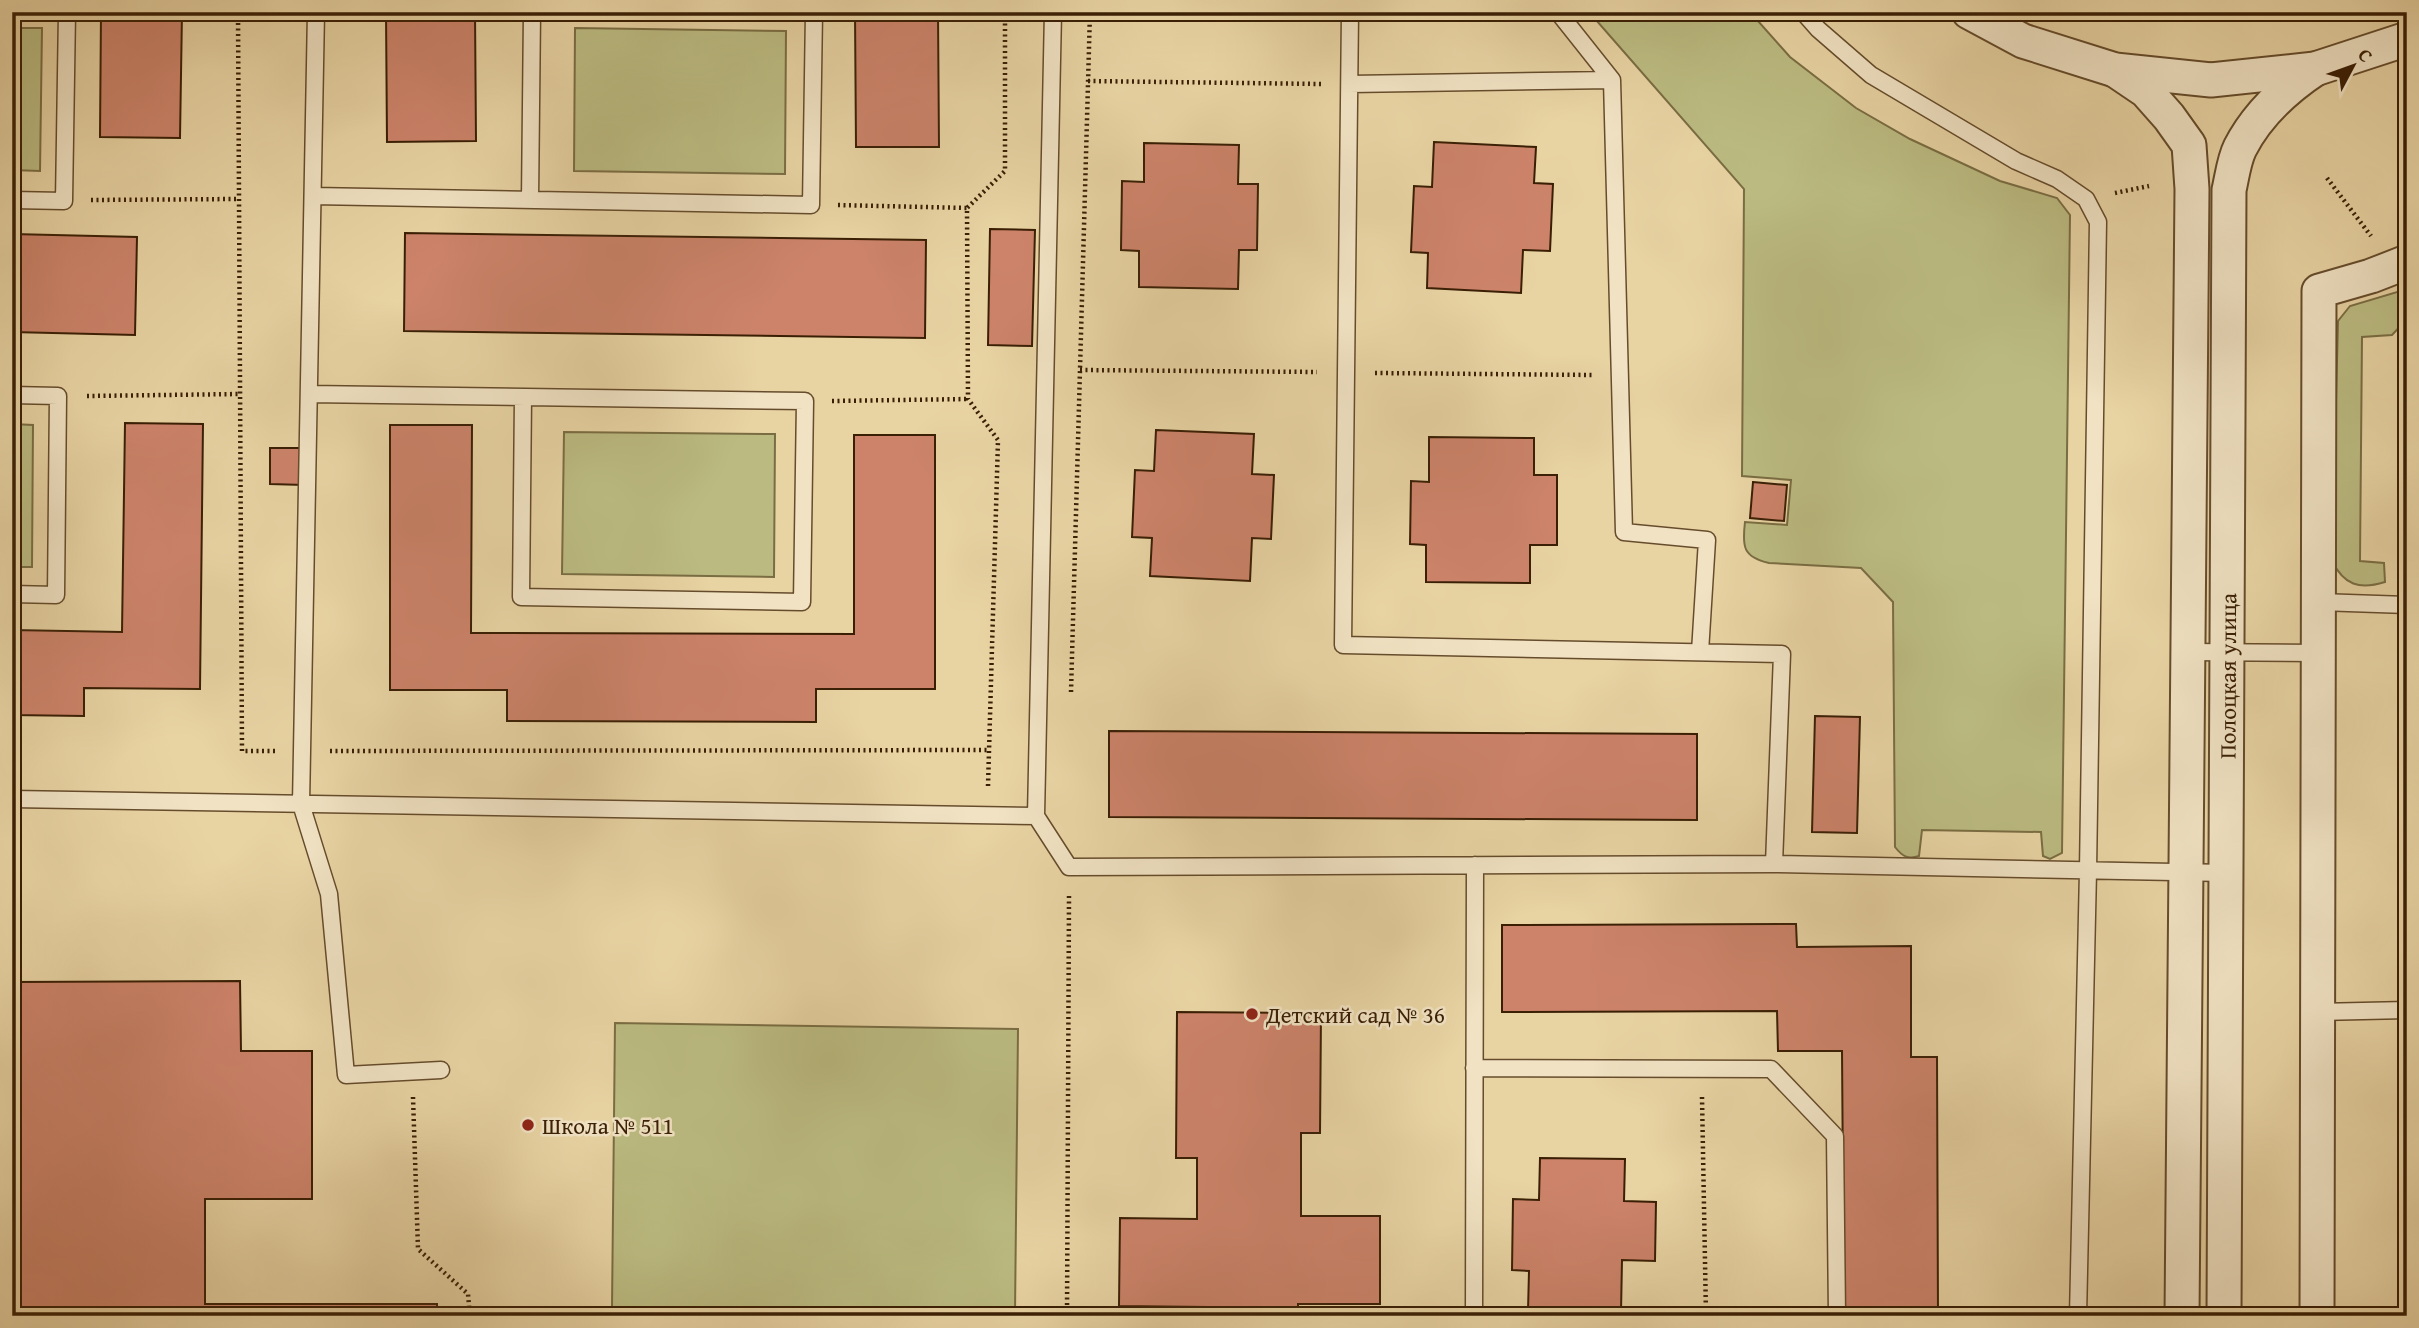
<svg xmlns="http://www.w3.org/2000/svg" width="2419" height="1328" font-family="'Gentium Book Plus',serif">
  <rect width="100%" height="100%" fill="#e8d3a3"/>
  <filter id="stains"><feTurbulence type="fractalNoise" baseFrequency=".00286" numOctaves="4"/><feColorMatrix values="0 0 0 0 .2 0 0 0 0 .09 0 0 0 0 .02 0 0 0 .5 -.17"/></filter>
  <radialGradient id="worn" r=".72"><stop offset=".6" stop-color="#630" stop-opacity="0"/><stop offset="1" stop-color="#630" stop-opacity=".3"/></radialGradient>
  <path fill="#bbbb81" stroke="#7a6d43" stroke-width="2" d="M1589,12H1750L1790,57L1856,108L1910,139L2000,181L2057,198L2070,215L2062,853L2050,859L2043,856L2041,832L1922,830L1919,856C1908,860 1902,856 1895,847L1893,602L1861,568L1769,563C1743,557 1742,547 1745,522L1787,525L1791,480L1742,476L1744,189Z
    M12,28H42L40,171L12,170Z
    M575,28L786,31L785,174L574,171Z
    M2407,289V319L2392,335L2362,337L2360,561L2384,563L2385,582C2359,590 2344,585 2332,561L2338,321L2350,306Z
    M12,424L33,425L32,567H12Z
    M564,432L775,434L774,577L562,574Z
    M615,1023L1018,1029L1015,1313L612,1307Z"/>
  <path fill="#cc836a" stroke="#3a1f05" stroke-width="2" d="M101,12H182L180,138L100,137Z
    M386,12H475L476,141L387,142Z
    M855,12H938L939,147H856Z
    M1434,142L1536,147L1534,183L1553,184L1550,251L1523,250L1521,293L1427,288L1428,253L1411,252L1414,186L1432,187Z
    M1144,143L1239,145L1238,184H1258L1257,250H1239L1238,289L1139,287V251L1121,250L1122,181L1144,182Z
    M990,229L1035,230L1032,346L988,345Z
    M405,233L926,240L925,338L404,331Z
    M12,234L137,237L135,335L12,332Z
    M125,423L203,424L200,689L84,688V716L12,715V630L122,632Z
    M390,425H472L471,633L854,634V435H935V689H816V722L507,721V690H390Z
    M1156,430L1254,434L1252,474L1274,475L1271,539L1252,538L1250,581L1150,576L1152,538L1132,537L1135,470L1154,471Z
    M1429,437L1534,438V475H1557V545H1530V583L1426,582V545L1410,544L1411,481L1429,482Z
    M270,448H305L304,485L270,484Z
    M1753,482L1787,485L1784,521L1750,518Z
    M1815,716L1860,717L1857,833L1812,832Z
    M1109,731L1697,734V820L1109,817Z
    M1796,924L1797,947L1911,946V1057H1937L1938,1316H1844L1842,1051H1778L1777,1011L1502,1012V925Z
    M240,981L241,1051H312V1199H205V1304H437V1316H12V982Z
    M1177,1012L1321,1013L1320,1133H1301V1216H1380V1304H1298V1316H1206L1207,1307L1119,1306L1120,1218L1197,1219V1158H1176Z
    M1540,1158L1625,1159L1624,1201L1656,1202L1655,1261L1622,1260L1621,1312L1528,1311L1529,1271L1512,1270L1513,1199L1539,1200Z"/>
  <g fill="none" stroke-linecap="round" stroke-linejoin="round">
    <defs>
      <path id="lane" d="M316,12L301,804L329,894L346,1075L441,1070
        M1053,12L1036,816L1069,867L1774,864L2226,873
        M1350,12L1343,645L1782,654L1774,864
        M1558,12L1612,80
        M1803,12L1818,29L1871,75L2016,161L2057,179L2086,199L2098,222L2088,871L2078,1316
        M1350,84L1612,80L1624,532L1707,540L1700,652
        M313,196L811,205L814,12
        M12,200L64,201L67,12
        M530,200L532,12
        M309,394L805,401L802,602L521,597L523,397
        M12,395L58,396L56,595L12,594
        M2319,602L2407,605
        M2188,652L2318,653
        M12,799L1036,816
        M2318,1012L2407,1010
        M1474,1068L1771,1069L1835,1136L1837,1316
        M1474,1316L1475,865"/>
      <g id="street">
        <path d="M1969,12L2023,41L2115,70L2211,80L2315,69L2407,39"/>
        <path d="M2115,70L2146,91L2169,117L2189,145L2192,189L2182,1316"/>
        <path id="s1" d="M2224,1316L2229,190C2232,177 2234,160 2240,148C2257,115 2285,89 2315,69"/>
        <path d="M2317,1316L2319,291L2371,276L2407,262"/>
      </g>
    </defs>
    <use href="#lane" stroke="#664c2c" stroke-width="19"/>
    <use href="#street" stroke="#664c2c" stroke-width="37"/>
    <path stroke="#3a1f05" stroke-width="4.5" stroke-dasharray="2 3.5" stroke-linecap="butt" d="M238,12L242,751H276
      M1088,81L1321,84
      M2327,178L2371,236
      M2115,193L2149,186
      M91,200L237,199
      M838,205L967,208
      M1080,370L1317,372
      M1375,373L1593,375
      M87,396L240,394
      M832,401L968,399
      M1071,692L1090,12
      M330,751L989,750
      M988,786L998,440L968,399L967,208L1005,171V12
      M413,1097L418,1249L468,1294L470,1316
      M1702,1097L1706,1316
      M1067,1316L1069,896"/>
    <use href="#lane" stroke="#f0e2c3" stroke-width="16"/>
    <use href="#street" stroke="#f0e2c3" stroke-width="33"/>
  </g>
  <g fill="#8f2418" stroke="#f0e2c3" stroke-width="2.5">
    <circle cx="1252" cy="1014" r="7"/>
    <circle cx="528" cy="1125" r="7"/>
  </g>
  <g text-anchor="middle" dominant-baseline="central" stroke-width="5" stroke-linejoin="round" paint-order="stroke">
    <g font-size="23" fill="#3a1f05" stroke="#f0e2c3">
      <text stroke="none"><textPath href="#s1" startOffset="640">Полоцкая улица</textPath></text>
    </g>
    <g font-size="23" fill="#3a1f05" stroke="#f0e2c3" text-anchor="start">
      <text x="1266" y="1014">Детский сад № 36</text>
      <text x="542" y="1125">Школа № 511</text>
    </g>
  </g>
  <rect width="2419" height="1328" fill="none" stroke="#e8d3a3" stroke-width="42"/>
  <rect x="14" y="14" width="2391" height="1300" fill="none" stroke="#3a1f05" stroke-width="3.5"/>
  <rect x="21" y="21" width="2377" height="1286" fill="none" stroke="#3a1f05" stroke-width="2"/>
  <g transform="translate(2353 66) rotate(49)" stroke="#f0e2c3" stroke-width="5" paint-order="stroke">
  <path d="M0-5L12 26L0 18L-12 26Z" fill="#3a1f05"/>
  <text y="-10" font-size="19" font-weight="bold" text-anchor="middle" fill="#3a1f05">С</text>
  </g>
  <rect width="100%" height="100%" filter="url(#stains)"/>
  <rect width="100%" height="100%" fill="url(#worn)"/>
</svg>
